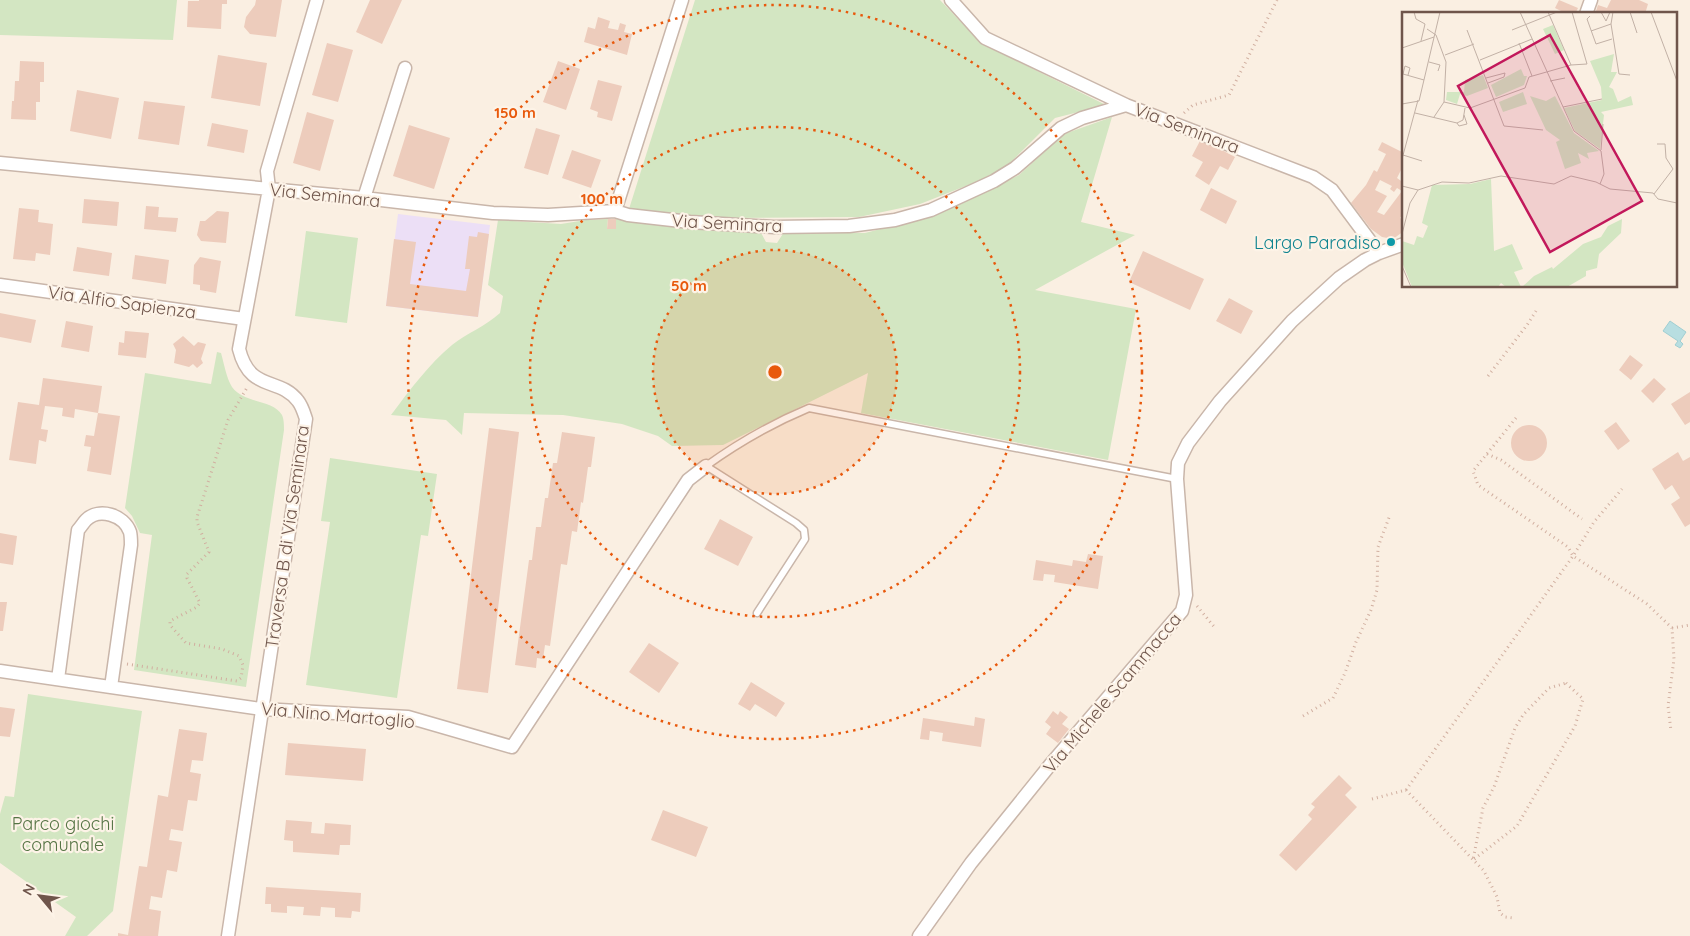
<svg xmlns="http://www.w3.org/2000/svg" width="1690" height="936" font-family="Quicksand,sans-serif">
  <rect width="100%" height="100%" fill="#faefe2"/>
  <path fill="#ecdff6" d="M398,214L490,225L478,317L386,306Z"/>
  <path fill="#d3e6c2" d="M0,0H177L173,40L0,35Z
    M695,0H940L976,38L993,49L1106,105L1055,118L1008,165L981,180L920,204L859,217L722,218L629,209Z
    M1112,117L1081,222L1135,235L1035,290L1136,309L1108,460L861,413L868,373L723,445L672,446L658,436L622,424L563,415L464,413L462,435L446,420L391,415C409,391 429,364 452,345C467,333 486,326 500,313L503,296L488,285L498,220L561,224L586,220L608,219L607,229H616V219C664,227 711,230 760,231L766,242L777,243L784,232L865,233L935,215L1019,175L1064,134Z
    M306,231L358,238L347,323L295,316Z
    M217,352L221,353C224,363 226,377 232,387C244,404 273,399 282,415C284,419 284,426 284,430L246,687L134,670L152,535L140,533L132,516L125,508L145,373L211,384Z
    M330,458L437,474L428,536L421,535L397,698L306,685L330,522L321,521Z
    M28,694L142,711L113,911L87,936H65L76,917L0,863V814L5,796L14,797Z"/>
  <path fill="#b8dee1" stroke="#a0ced2" d="M1670,321L1686,332L1680,341L1683,344L1680,348L1675,345L1678,341L1663,331Z"/>
  <path fill="#edccbc" fill-rule="evenodd" d="M199,0H227V4H222L221,29L187,27L188,1H199Z
    M256,0H282L276,37L250,34L244,27L246,17L255,5Z
    M370,0H402L382,44L356,32Z
    M1559,0L1578,8L1575,14H1567L1555,8Z
    M1611,0H1639L1648,4L1645,14H1595L1598,5L1607,8Z
    M598,17L610,21L608,28L618,30L620,23L626,25L624,32L632,34L627,55L584,42L588,27L595,29Z
    M327,43L353,50L338,102L312,95Z
    M218,55L267,63L260,106L211,98Z
    M20,61L44,62V82H40V102H36V120L11,119L12,101H14L15,81H19Z
    M558,61L580,69L566,110L543,102Z
    M598,80L622,86L612,121L597,117L598,112L590,109Z
    M77,90L119,98L111,139L70,131Z
    M144,101L185,106L179,145L138,139Z
    M307,112L334,120L320,171L293,163Z
    M212,123L248,130L244,153L207,146Z
    M409,125L450,138L434,189L393,176Z
    M536,128L560,135L548,175L524,168Z
    M1201,139L1235,157L1228,170L1220,166L1209,185L1195,176L1203,162L1192,156Z
    M1382,142L1404,153V169L1402,168L1397,178L1404,183V212L1400,218L1404,220V231L1393,239L1382,237L1371,229L1351,203L1366,185L1374,170L1377,172L1386,154L1378,150ZM1380,180L1392,186L1390,189L1394,192L1397,188L1402,191L1384,215L1377,212L1387,196L1375,190Z
    M572,150L601,160L591,188L562,178Z
    M1211,188L1237,201L1226,224L1200,210Z
    M84,199L119,202L117,226L82,223Z
    M146,206L159,207L158,217L178,218L176,232L144,229Z
    M19,208L39,210L38,222L53,224L50,255L36,253L35,261L13,259Z
    M217,211L229,212L226,243L201,241L197,235L200,221H205Z
    M608,219H616V229H607Z
    M478,232L489,234L478,317L386,306L394,239L416,242L410,284L466,291L470,269H465L469,236L477,237Z
    M77,247L112,253L109,276L73,271Z
    M1143,251L1204,279L1190,310L1129,282Z
    M135,255L169,260L166,284L132,279Z
    M200,257L221,261L216,293L200,290V285L193,284L194,265Z
    M1229,298L1253,311L1241,334L1216,321Z
    M0,313L36,320L31,343L0,337Z
    M66,321L93,326L89,352L61,347Z
    M125,331L149,333L146,358L118,355L119,342L124,343Z
    M183,336L194,346L198,342L206,344L201,359L203,363L197,368L193,364L189,367L174,363L176,350L173,344Z
    M1630,355L1643,365L1631,380L1619,370Z
    M43,378L102,386L98,413L75,409L74,418L62,416L63,408L45,406L41,429L48,430L46,442L39,440L36,464L9,460L18,402L39,405Z
    M1654,378L1666,389L1653,403L1641,391Z
    M1690,392V422L1685,425L1671,404Z
    M98,413L120,416L111,475L87,471L91,447L84,446L86,435L94,436Z
    M1616,422L1630,441L1618,450L1604,431Z
    M1511 443a18 18 0 1 1 36 0a18 18 0 1 1-36 0Z
    M489,428L519,432L488,693L457,689Z
    M562,432L595,437L591,467H588L583,503L581,502L577,532L572,531L567,565L561,564L550,646L545,645L543,659L537,658L536,668L515,665L529,560H532L536,527H541L545,498H548L553,463H557Z
    M1678,452L1683,461L1690,457V524L1685,527L1671,504L1680,498L1672,485L1665,490L1652,469Z
    M720,519L753,537L738,566L704,549Z
    M0,533L17,536L13,565L0,563Z
    M1088,554L1103,556L1098,589L1054,582L1055,575L1044,574L1043,581L1033,580L1036,560L1072,566L1073,560L1086,562Z
    M0,602H7L3,631H0Z
    M649,643L679,663L659,693L629,672Z
    M751,682L785,703L776,717L755,704L750,711L738,704Z
    M0,707L15,709L10,737L0,736Z
    M1053,711L1058,715L1060,711L1068,717L1062,724L1069,729L1058,743L1046,734L1051,727L1045,722Z
    M975,717L985,719L981,747L942,741L943,733L930,731L929,740L920,739L923,718L974,726Z
    M179,729L207,733L203,761L192,760L190,772L201,774L197,801L188,800L183,831L171,829L169,840L182,842L177,872L167,870L162,898L151,896L149,909L161,911L158,936H118V933L128,935L139,866L147,867L158,795L168,797Z
    M288,743L366,749L363,781L285,775Z
    M1339,775L1352,788L1345,795L1357,807L1296,871L1279,855L1312,819L1308,815L1315,807L1311,804Z
    M663,810L708,827L696,857L651,840Z
    M286,820L312,822L311,833L324,834L325,823L351,825L350,845H340L339,855L293,852V841L284,840Z
    M266,887L361,893L360,912L352,911L351,918L335,917V908L321,907L320,916L303,915L304,907L287,906V913L271,912V904H265Z"/>
  <g fill="none" stroke-linecap="round" stroke-linejoin="round">
    <defs>
      <path id="lane" d="M757,613L805,539L804,530L796,523L706,466C738,443 773,423 809,408L1177,479"/>
      <path id="street" d="M951,0L985,38L1126,105
        M1586,14L1591,0
        M0,163L364,198L493,213L548,215L615,211L628,215L690,222L774,227L849,226L895,220L931,210L994,181L1015,168L1061,128L1082,118L1126,105L1313,177L1332,190L1379,253
        M364,198L405,68
        M615,211L682,0
        M0,285L244,319
        M0,671L261,709L408,717L512,747L688,480L706,466
        M58,679L78,530C81,527 83,523 86,520C99,507 124,515 130,532C131,536 131,541 131,545L111,687
        M228,936L306,419C304,413 302,406 298,401C279,376 250,393 239,349L269,189L267,171L317,0
        M919,936L971,863L1050,765L1182,611L1186,595L1177,479L1178,463L1188,443L1220,401L1292,321L1339,278L1365,260L1379,253L1404,244"/>
    </defs>
    <use href="#lane" stroke="#c9b6aa" stroke-width="9"/>
    <use href="#street" stroke="#c9b6aa" stroke-width="15"/>
    <path stroke="#d1afa0" stroke-width="3" stroke-dasharray="1 4" stroke-linecap="butt" d="M1184,113L1193,105L1229,95L1277,0
      M1488,376L1527,325L1536,311
      M1516,418L1473,471L1478,485L1568,547L1573,556L1647,604L1672,628L1674,659L1668,706L1671,731
      M1487,454L1501,460L1582,519
      M1197,606L1216,629
      M1672,628L1690,625
      M127,664L237,681L241,678L243,665L239,656L222,649L186,643L170,625V621L197,607L200,603L187,578V574L209,552L197,522V517L228,420L248,386
      M1566,683L1583,699L1575,726L1517,826L1473,860L1483,808L1494,787L1515,728L1523,715L1549,688Z
      M1303,716L1333,698L1345,673L1356,642L1371,610L1377,590L1378,547L1390,515
      M1406,790L1573,556L1594,522L1622,489
      M1372,799L1406,790L1484,871L1497,897L1500,913L1505,917L1514,918"/>
    <use href="#lane" stroke="#fff" stroke-width="6"/>
    <use href="#street" stroke="#fff" stroke-width="12"/>
  </g>
  <circle cx="775" cy="372" r="122" fill="#e8590c" fill-opacity=".12"/>
  <g fill="none" stroke="#e8590c" stroke-width="2.5" stroke-dasharray="2.5 5">
    <circle cx="775" cy="372" r="122"/>
    <circle cx="775" cy="372" r="245"/>
    <circle cx="775" cy="372" r="367"/>
  </g>
  <circle fill="#0f9aa8" stroke="#fdf3e7" stroke-width="2" cx="1391" cy="242" r="5"/>
  <g text-anchor="middle" dominant-baseline="central" stroke-width="4.5" stroke-linejoin="round" paint-order="stroke">
    <g font-size="18" fill="#6f554b" stroke="#fdf3e7">
      <text transform="translate(1187 128) rotate(21)">Via Seminara</text>
      <text transform="translate(325 195) rotate(6)">Via Seminara</text>
      <text transform="translate(727 223) rotate(3)">Via Seminara</text>
      <text transform="translate(122 302) rotate(8)">Via Alfio Sapienza</text>
      <text transform="translate(287 537) rotate(-82)">Traversa B di Via Seminara</text>
      <text transform="translate(1112 693) rotate(-50)">Via Michele Scammacca</text>
      <text transform="translate(338 715) rotate(5)">Via Nino Martoglio</text>
    </g>
    <g font-size="18" fill="#0d838f" stroke="#fdf3e7" text-anchor="end">
      <text x="1381" y="242">Largo Paradiso</text>
    </g>
    <g font-size="18" fill="#557444" stroke="#fdf3e7">
      <text x="63" y="823">Parco giochi<tspan x="63" dy="21">comunale</tspan></text>
    </g>
  </g>
  <g transform="translate(1402 12)">
    <rect width="275" height="275" fill="#faefe2"/>
    <path d="M151,13L162,38L153,42L141,17ZM212,42L209,60H215L207,75L211,77L216,90L229,84L231,93L199,100L202,103L198,137L173,119L162,96L200,88L199,75L188,49ZM119,57L122,64H125L122,73L94,85L89,73ZM81,63L86,76L65,84L58,82L55,92L44,88L45,80H62L63,68ZM121,80L125,92L101,100L97,90ZM128,84L144,89L153,84L172,121L197,139L185,141L187,147L176,141L179,151L163,157L154,130L158,128L144,118ZM89,167L92,239L110,232L121,257L112,260L119,275H104L99,271L96,275H10L0,250V229L12,233L15,224L21,226L26,214L20,211L30,173L68,172ZM220,207L219,221L197,242L195,256L184,259V264L165,275H120L132,264L150,255L151,257L181,232L199,225L206,214Z" fill="#d3e6c2"/>
    <path fill="none" stroke="#c2b1a6" stroke-width="1" d="M12,0L14,7L23,12L19,29M118,0L172,119L199,139L202,162L198,172M146,0L169,53M199,0L204,9L208,0M211,0L209,12L217,62L228,63M228,0L235,21M249,0L275,69M188,4L185,7L194,32L210,27M25,17L34,23L44,50L42,90L32,105M65,18L102,114L141,118M110,18L155,0M189,19L209,12M117,31L130,64M0,36L32,25M43,43L72,32M78,48L130,27M27,50L38,53L36,59M6,63L8,56L3,54L1,62L22,68M84,66L103,61L102,65L86,71M148,69L163,66M42,90L68,96L123,76L127,65L169,53L185,52L170,0M0,92L17,89L38,0M161,95L200,87M13,101L55,111L57,114L65,112L62,103M55,111L61,108L63,96M199,138L201,112M1,143L20,149M0,147L16,88M0,174L16,178M16,178L40,170L67,171L99,164L152,172L169,164L194,170L208,177L251,181L256,187L275,191M252,182L271,157L264,146L263,132H255M0,222L8,191L16,178M0,254L9,275"/>
    <path fill="#c2185b" fill-opacity="0.15" stroke="#c2185b" stroke-width="2.5" d="M148,23L240,189L148,240L56,74Z"/>
    <rect width="275" height="275" fill="none" stroke="#6f554b" stroke-width="2.5"/>
  </g>
  <circle cx="775" cy="372" r="8" fill="#e8590c" stroke="#fdf3e7" stroke-width="2.5"/>
  <g font-size="15" text-anchor="middle" font-weight="bold" fill="#e8590c" stroke="#fdf3e7" stroke-width="4.5" stroke-linejoin="round" paint-order="stroke">
    <text x="515" y="118">150 m</text>
    <text x="602" y="204">100 m</text>
    <text x="689" y="291">50 m</text>
  </g>
  <g transform="translate(40 896) rotate(299)" stroke="#fdf3e7" stroke-width="4" paint-order="stroke">
  <path d="M0-4L9 19L0 12L-9 19Z" fill="#6f554b"/>
  <text y="-8" font-size="14" font-weight="bold" text-anchor="middle" fill="#6f554b">N</text>
  </g>
</svg>
